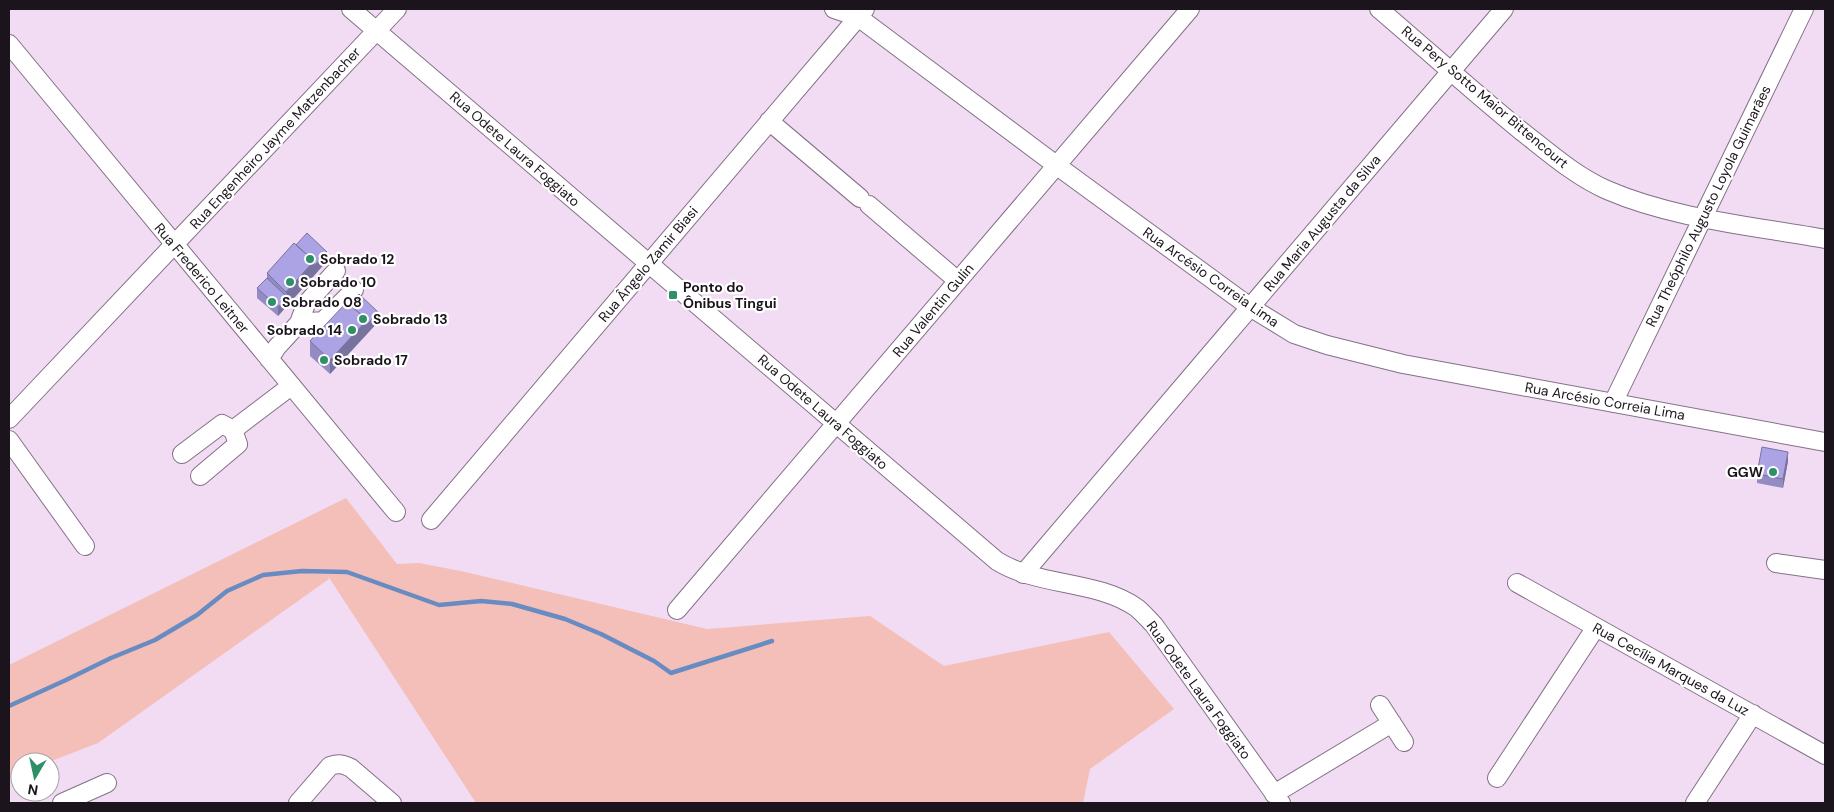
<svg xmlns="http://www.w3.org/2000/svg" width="1834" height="812" font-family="'DM Sans',sans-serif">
  <rect width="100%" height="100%" fill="#f1dcf3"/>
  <path fill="#f5bfb9" d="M346,498L397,564L419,563L461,571L707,629L870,616L944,666L1109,632L1174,709L1090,769L1083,803H476L328,576L329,579L98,743L49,762H20V774L9,778V665Z"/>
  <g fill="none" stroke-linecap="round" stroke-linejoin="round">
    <path stroke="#688cc2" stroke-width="4.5" d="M9,706L66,680L111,658L155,640L197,615L227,591L263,575L302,571L347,572L439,605L481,601L512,604L565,619L601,634L654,661L671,673L772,641"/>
    <defs>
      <path id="minor" d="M351,9L997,561C1039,587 1098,580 1137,608C1143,613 1148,619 1154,625L1281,803
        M834,9L858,17L1056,165L1250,307L1294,334L1327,345L1403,364L1825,442
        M1379,9C1426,49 1472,91 1520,130C1547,151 1575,176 1607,190C1674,219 1754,226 1825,239
        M9,44L396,512
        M769,121L860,198
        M869,205L958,281
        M336,271L306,304L299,323L323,321L354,290
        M269,359L277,347L299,323
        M1613,403L1804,9
        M9,419L397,9
        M233,430L291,386
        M9,440L85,546
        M182,454L222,424L233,430L238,444L200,476
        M431,520L865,9
        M1776,563L1825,570
        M1023,574L1504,9
        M1517,583L1825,755
        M677,610L1190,9
        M1380,705L1404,742
        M1497,778L1596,627
        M1274,794L1392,723
        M62,803L107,783
        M298,803L330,766C339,763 343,764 351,768L392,803
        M1695,803L1753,714"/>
    </defs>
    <use href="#minor" stroke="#837186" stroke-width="20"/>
    <use href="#minor" stroke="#fff" stroke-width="18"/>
  </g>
  <path fill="#938cc3" d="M296,245L327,261L278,316L257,298V288L267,279V273Z
    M349,304L378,322L330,374L310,356V341Z
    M1788,461L1783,488L1757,483V474Z"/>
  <path fill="#78729f" d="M327,252V261L278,316V307L286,297V292L314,261Z
    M378,312V322L330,374V360L367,320Z
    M1788,452V461L1783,488V479Z"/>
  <path fill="#aba3e3" stroke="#78729f" d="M307,233L327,252L314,266V261L296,245Z
    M294,243L314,261L286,292L267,273Z
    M267,278L287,297L278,307L257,288Z
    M359,294L378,312L367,325V320L349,304Z
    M347,302L367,320L330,360L310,341Z
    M1762,447L1788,452L1783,479L1757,474Z"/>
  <g fill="#2e8f68" stroke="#fff" stroke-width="2">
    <circle cx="310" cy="259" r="5"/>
    <circle cx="290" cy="282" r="5"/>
    <rect x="668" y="290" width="10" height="10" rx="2.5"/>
    <circle cx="272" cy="302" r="5"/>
    <circle cx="363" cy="319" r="5"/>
    <circle cx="352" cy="330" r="5"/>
    <circle cx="324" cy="360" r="5"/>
    <circle cx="1773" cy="472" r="5"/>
  </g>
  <g text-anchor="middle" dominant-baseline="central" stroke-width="4.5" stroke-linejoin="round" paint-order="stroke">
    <g font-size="14" fill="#1b141c" stroke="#fff">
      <text transform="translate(1485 97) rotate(40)">Rua Pery Sotto Maior Bittencourt</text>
      <text transform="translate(275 138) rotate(-47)">Rua Engenheiro Jayme Matzenbacher</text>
      <text transform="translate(515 149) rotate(41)">Rua Odete Laura Foggiato</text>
      <text transform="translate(1708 206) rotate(-64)">Rua Theóphilo Augusto Loyola Guimarães</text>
      <text transform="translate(1322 223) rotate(-50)">Rua Maria Augusta da Silva</text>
      <text transform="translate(648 264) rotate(-50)">Rua Ângelo Zamir Biasi</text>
      <text transform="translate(1211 277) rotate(35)">Rua Arcésio Correia Lima</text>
      <text transform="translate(202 278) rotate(50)">Rua Frederico Leitner</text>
      <text transform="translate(933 310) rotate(-50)">Rua Valentin Gulin</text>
      <text transform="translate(1605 401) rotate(10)">Rua Arcésio Correia Lima</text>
      <text transform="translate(823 412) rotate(41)">Rua Odete Laura Foggiato</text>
      <text transform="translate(1671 669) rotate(29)">Rua Cecília Marques da Luz</text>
      <text transform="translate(1199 690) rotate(54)">Rua Odete Laura Foggiato</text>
    </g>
    <g font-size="14" font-weight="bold" fill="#1b141c" stroke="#fff" text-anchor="start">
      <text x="320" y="259">Sobrado 12</text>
      <text x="300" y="282">Sobrado 10</text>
      <text x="683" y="287">Ponto do<tspan x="683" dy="16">Ônibus Tingui</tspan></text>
      <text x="282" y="302">Sobrado 08</text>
      <text x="373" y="319">Sobrado 13</text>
      <text x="342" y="330" text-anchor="end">Sobrado 14</text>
      <text x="334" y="360">Sobrado 17</text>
      <text x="1763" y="472" text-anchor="end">GGW</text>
    </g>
  </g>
  <rect width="1834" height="812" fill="none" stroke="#1b141c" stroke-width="20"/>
  <g transform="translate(35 777) rotate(189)"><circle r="24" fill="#ffffff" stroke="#a4a1a4"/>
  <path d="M0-4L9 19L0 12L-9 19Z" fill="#2e8f68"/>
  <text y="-8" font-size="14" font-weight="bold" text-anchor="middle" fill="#1b141c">N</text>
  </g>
</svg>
